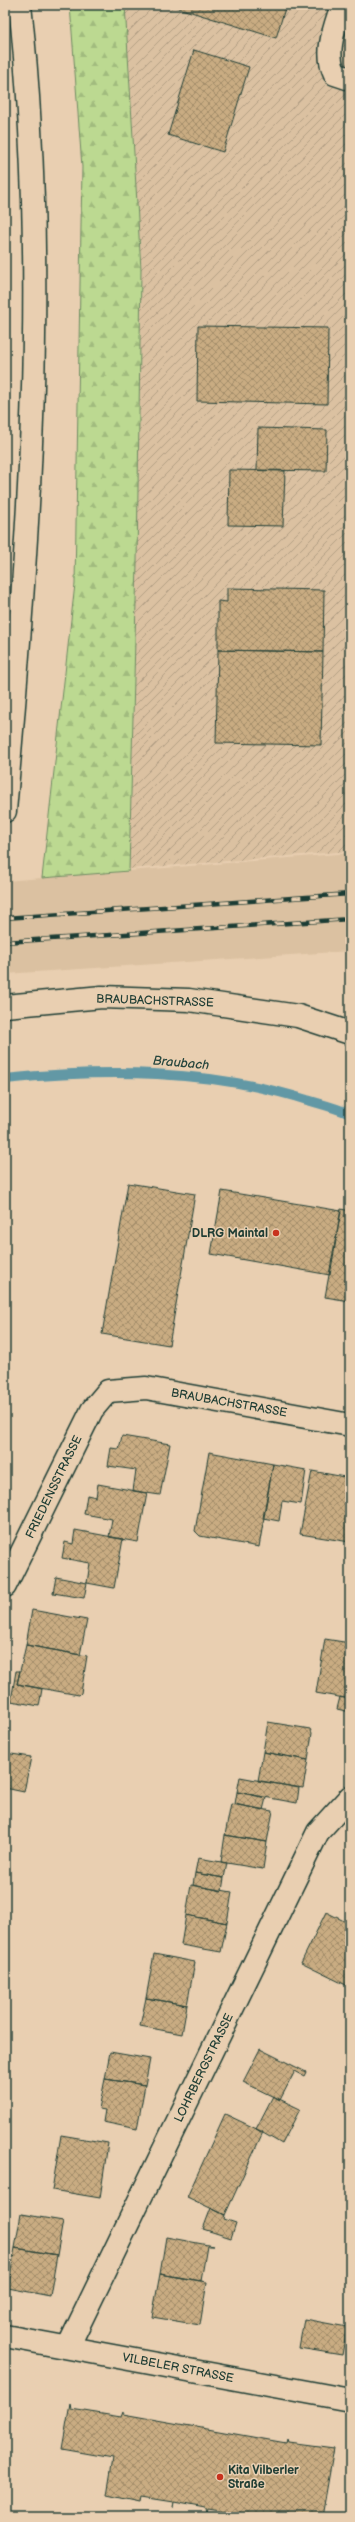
<svg xmlns="http://www.w3.org/2000/svg" width="355" height="2522" font-family="'Balsamiq Sans',sans-serif">
  <defs>
    <pattern id="industrial-furrows" width="10" height="10" patternUnits="userSpaceOnUse"><rect width="10" height="10" fill="#dbc1a1"/><path d="M-1 1l2-2M0 10L10 0M9 11l2-2" fill="none" stroke="#b19e84"/></pattern>
    <pattern id="forest-firs" width="22" height="20" patternUnits="userSpaceOnUse"><rect width="22" height="20" fill="#bcd991"/><path d="M5 1l3.5 6h-7zM16 11l3.5 6h-7z" fill="#a1bb7e"/></pattern>
    <pattern id="building-cross-hatch" width="8" height="8" patternUnits="userSpaceOnUse"><rect width="8" height="8" fill="#c9ac82"/><path d="M0 0l8 8M0 8l8-8" fill="none" stroke="#a38d6b"/></pattern>
  </defs>
  <rect width="100%" height="100%" fill="#e9cfb1"/>
  <filter id="ink" filterUnits="userSpaceOnUse"><feTurbulence type="fractalNoise" baseFrequency=".025" numOctaves="2"/><feDisplacementMap in="SourceGraphic" scale="8" xChannelSelector="R" yChannelSelector="G"/><feConvolveMatrix kernelMatrix="1 2 1 2 8 2 1 2 1" color-interpolation-filters="sRGB"/></filter>
  <g filter="url(#ink)">
    <path fill="#dbc1a1" d="M350,853V951L5,974V881Z"/>
    <path fill="url(#industrial-furrows)" d="M125,5H350V851L129,869L137,563L141,269Z"/>
    <path fill="url(#forest-firs)" stroke="#6e8b62" d="M70,5H125L141,269L137,563L129,871L42,878L75,584L82,167Z"/>
    <g fill="none" stroke-linecap="round" stroke-linejoin="round">
      <path stroke="#6298a5" stroke-width="10" d="M5,1079C106,1069 209,1069 307,1100C321,1104 337,1108 350,1114"/>
    </g>
    <path fill="url(#building-cross-hatch)" stroke="#1f3d34" d="M179,5H286L276,38L178,8Z
      M194,50L249,67L223,152L168,135Z
      M198,326L328,328L327,404L197,401Z
      M258,428L327,430L326,471L257,470Z
      M229,470L285,471L283,526L228,525Z
      M227,588L324,590L323,652L218,650V601L227,602Z
      M218,650L323,652L321,745L216,743Z
      M128,1183L195,1194L169,1345L102,1334Z
      M222,1191L341,1211L330,1275L211,1254Z
      M341,1209L350,1211V1301L325,1297Z
      M122,1436L170,1444L160,1495L133,1491L136,1470L108,1466L111,1448L119,1449Z
      M209,1452L273,1464L259,1547L200,1536L195,1531Z
      M273,1464L306,1470L301,1504L282,1501L279,1521L263,1518Z
      M312,1471L350,1478V1542L300,1534Z
      M98,1484L147,1493L138,1542L109,1537L112,1519L84,1514L87,1495L96,1497Z
      M75,1530L123,1539L114,1588L87,1583L90,1563L62,1558L65,1542L73,1544Z
      M56,1577L87,1583L84,1598L53,1593Z
      M32,1610L87,1620L80,1655L26,1645Z
      M325,1639L350,1643V1699L316,1693Z
      M26,1645L87,1656L81,1693L79,1695L17,1684Z
      M16,1671H20L17,1684L42,1689L39,1706L11,1701Z
      M340,1697L350,1699V1712L337,1709Z
      M268,1722L310,1729L312,1733L308,1760L263,1752Z
      M263,1752L308,1760L303,1788L258,1781Z
      M5,1753L31,1757L24,1792L5,1788Z
      M240,1777L299,1788L297,1803L237,1792Z
      M237,1792L266,1798L263,1810L235,1804Z
      M231,1804L273,1811L267,1842L225,1835Z
      M225,1835L267,1842L263,1869L221,1862Z
      M198,1858L227,1863L224,1878L195,1873Z
      M195,1873L224,1878L222,1891L193,1885Z
      M191,1885L232,1892L227,1923L186,1915Z
      M326,1912L350,1924V1987L301,1963Z
      M186,1915L227,1923L221,1952L181,1945Z
      M154,1954L195,1962L187,2005L146,1998Z
      M146,1998L187,2005L182,2034L140,2026Z
      M260,2049L306,2072L304,2076L295,2071L280,2100L243,2082Z
      M110,2052L150,2059L145,2085L105,2079Z
      M105,2079L145,2085L137,2129L103,2122L105,2110L99,2109Z
      M273,2096L300,2109L282,2144L256,2129Z
      M225,2114L263,2132L225,2215L187,2197Z
      M61,2135L108,2143L100,2198L52,2190Z
      M211,2208L225,2215L224,2219L236,2223L231,2238L203,2229Z
      M21,2214L63,2221L57,2255L15,2248Z
      M166,2237L213,2246H207L201,2281L160,2274Z
      M15,2248L57,2255L50,2296L8,2288Z
      M160,2274L207,2282L200,2325L152,2317Z
      M304,2319L347,2327L342,2355L299,2348Z
      M70,2404L71,2409L121,2417L123,2412V2414L286,2443L287,2439L288,2442L334,2448L322,2517H255L241,2514L239,2517V2514L208,2509L207,2514L206,2508L174,2502L173,2508L172,2507L173,2502L141,2497L140,2502L107,2495L113,2458L62,2449Z"/>
    <g fill="none" stroke-linecap="round" stroke-linejoin="round">
      <defs>
        <path id="street" d="M342,5C335,27 324,52 335,74L350,79
          M5,1586L92,1410L108,1391L146,1388L350,1425
          M5,2336L350,2400
          M68,2347L318,1832L350,1797"/>
        <path id="secondary" d="M5,811C29,542 49,274 20,5
          M5,1006L102,997L189,1000L298,1016L350,1033"/>
      </defs>
      <use href="#street" stroke="#1f3d34" stroke-width="25"/>
      <use href="#secondary" stroke="#1f3d34" stroke-width="25"/>
      <use href="#street" stroke="#e9cfb1" stroke-width="22"/>
      <use href="#secondary" stroke="#e9cfb1" stroke-width="22"/>
      <defs>
        <path id="rail" d="M5,918L350,894
          M5,942L350,919"/>
      </defs>
      <use href="#rail" stroke="#1f3d34" stroke-width="4.5"/>
      <use href="#rail" stroke="#e9cfb1" stroke-width="3" stroke-dasharray="9" stroke-linecap="butt"/>
    </g>
  </g>
  <g fill="#c8321e" stroke="#e9cfb1" stroke-width="1.5">
    <circle cx="276" cy="1233" r="4"/>
    <circle cx="220" cy="2477" r="4"/>
  </g>
  <g text-anchor="middle" dominant-baseline="central" stroke-width="3" stroke-linejoin="round" paint-order="stroke">
    <g font-size="12" fill="#1f3d34" stroke="#e9cfb1">
      <text transform="translate(155 1001) rotate(2)">BRAUBACHSTRASSE</text>
      <text transform="translate(229 1403) rotate(10)">BRAUBACHSTRASSE</text>
      <text transform="translate(54 1487) rotate(-64)">FRIEDENSSTRASSE</text>
      <text transform="translate(204 2068) rotate(-64)">LOHRBERGSTRASSE</text>
      <text transform="translate(178 2368) rotate(11)">VILBELER STRASSE</text>
    </g>
    <g font-size="12" font-weight="bold" fill="#1f3d34" stroke="#e9cfb1" text-anchor="end">
      <text x="268" y="1233">DLRG Maintal</text>
      <text x="228" y="2470" text-anchor="start">Kita Vilberler<tspan x="228" dy="14">Straße</tspan></text>
    </g>
    <g font-size="13" font-style="italic" fill="#25453d" stroke="#e9cfb1">
      <text transform="translate(181 1063) rotate(5)">Braubach</text>
    </g>
  </g>
  <rect width="355" height="2522" fill="none" stroke="#e9cfb1" stroke-width="20"/>
  <rect x="10" y="10" width="335" height="2502" fill="none" stroke="#1f3d34" stroke-width="1.5" filter="url(#ink)"/>
</svg>
